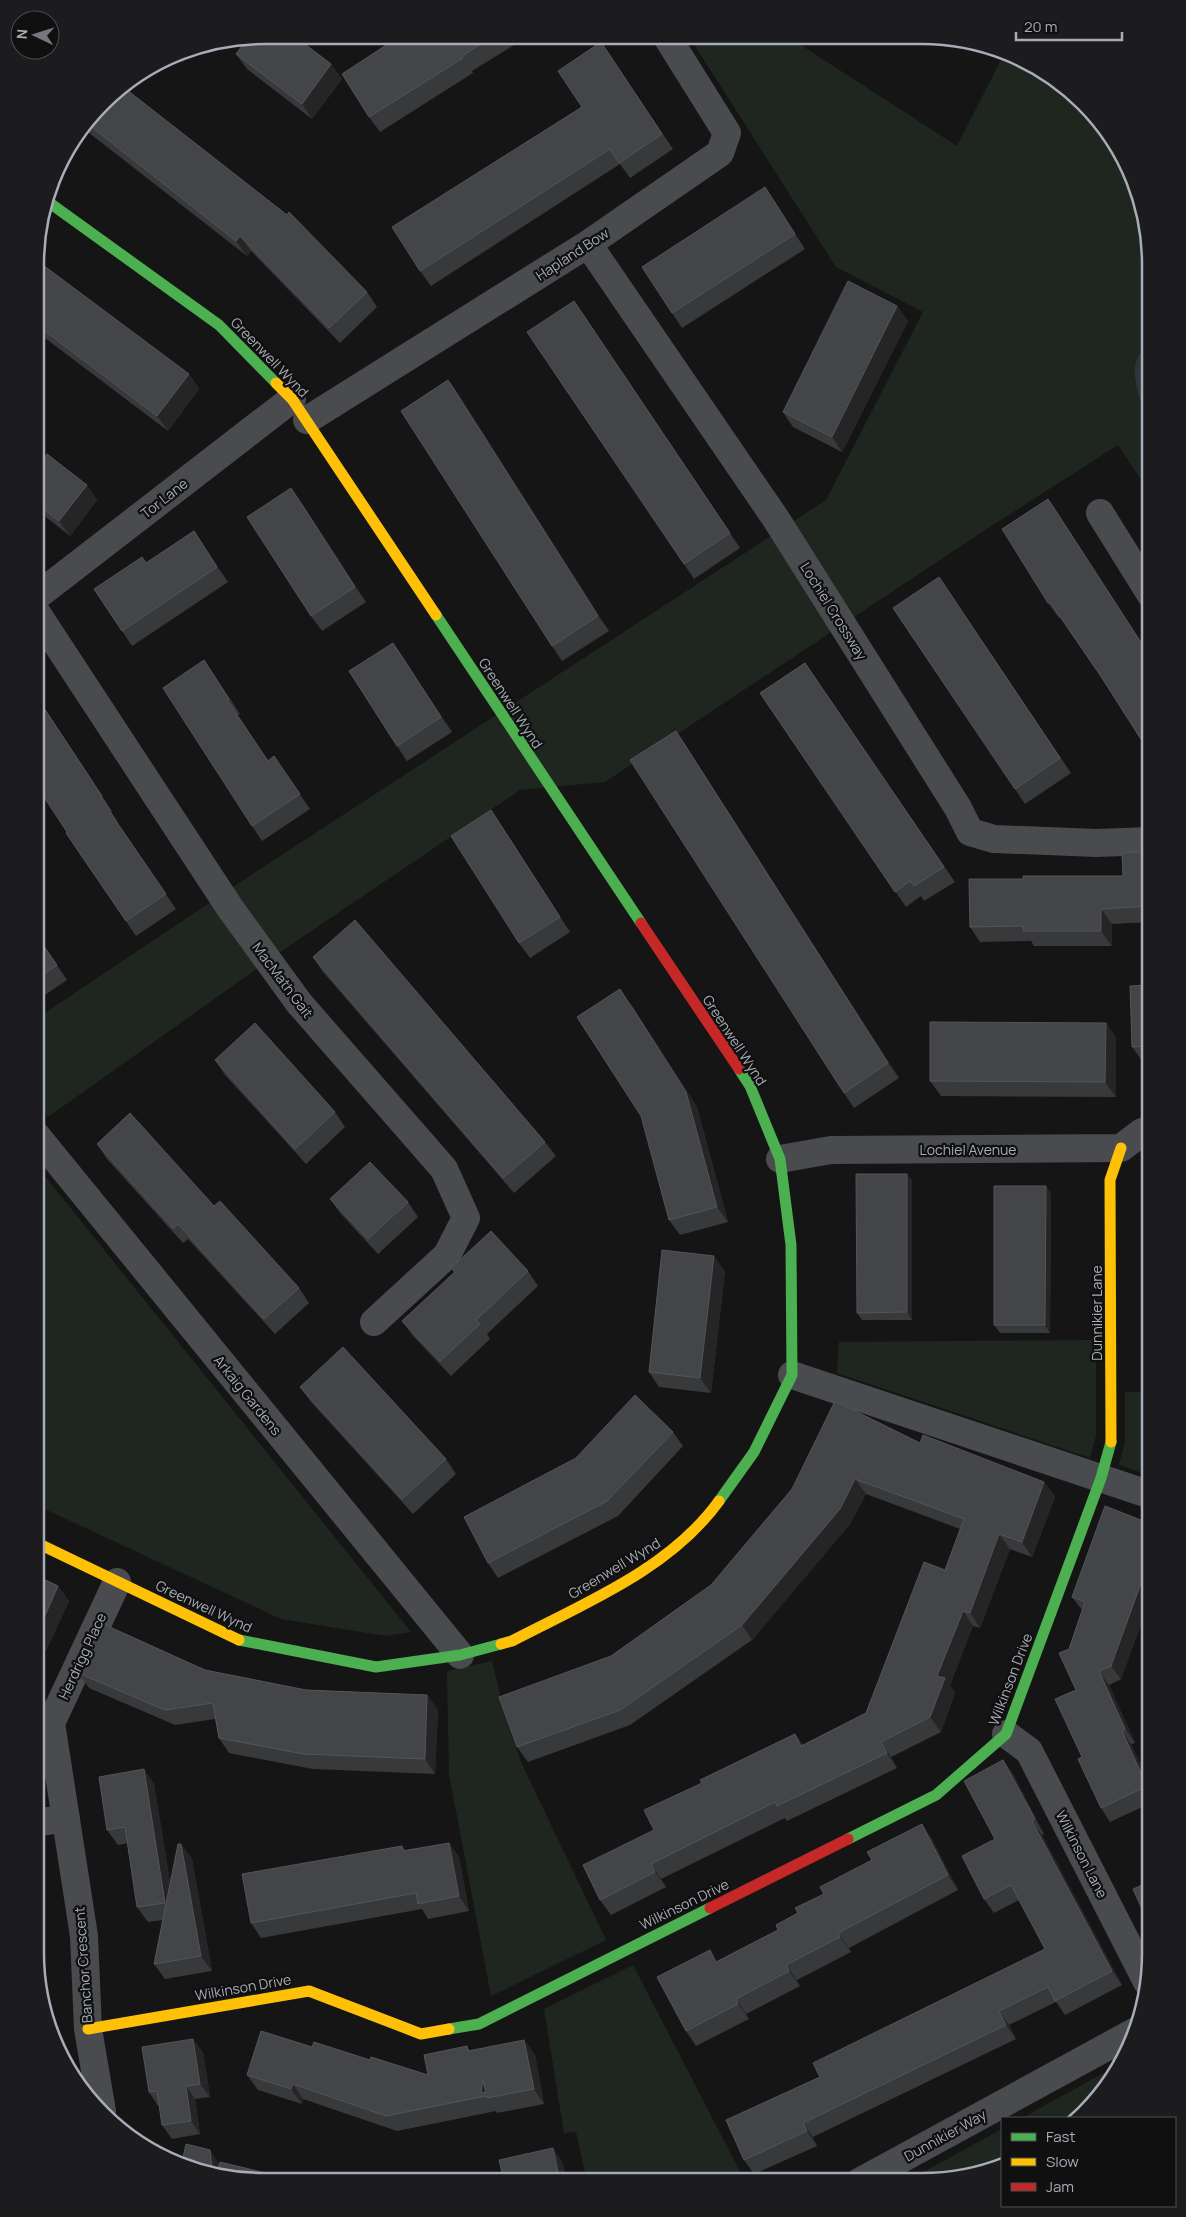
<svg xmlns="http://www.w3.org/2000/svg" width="1186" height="2217" font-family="Manrope,sans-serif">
  <rect width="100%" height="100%" fill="#151516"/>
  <path fill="#1f2620" d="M690,38H790L957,146L1005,52L1023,58L1073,92L1112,136L1139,190L1151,263V495L1118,445L979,534L605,782L520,790L289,946L48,1117L36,1098V1019L248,877L826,500L923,312L836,267Z
    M36,1165L411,1632L386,1636L281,1619L36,1505Z
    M1096,1340V1436L1090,1458L837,1373L839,1342Z
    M1125,1392H1151V1476L1119,1465L1125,1441Z
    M492,1661L505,1715L521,1762L606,1940L491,1996L449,1774L447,1671Z
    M633,1965L745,2181H587L576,2132L564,2133L544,2009Z
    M1120,2064L1104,2093L1076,2118H1022Z
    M1002,2129V2167L996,2170L923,2182H905Z"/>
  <path fill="#2d343a" d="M1151,342V422C1141,407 1129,374 1138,357C1141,352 1147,347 1151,342Z"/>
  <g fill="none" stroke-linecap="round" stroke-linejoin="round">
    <path stroke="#4a4b4e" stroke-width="28" d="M588,244L776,519L958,808L970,832L994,839L1096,843L1151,841
      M307,420L588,244L720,153L727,133L667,37
      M1100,513L1151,595
      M37,596L292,399
      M36,612L230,908L299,1003L444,1169L466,1218L447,1255L374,1322
      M36,1135L460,1655
      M780,1159L831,1150L1121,1148L1142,1132L1151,1131
      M792,1375L1151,1495
      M1006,1734L1029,1751L1147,1982
      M35,1823L66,1818
      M102,2111L88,2029L84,1936L51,1723L117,1582
      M859,2182L1136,2031"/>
    <path stroke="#4caf50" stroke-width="11" d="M47,201L219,325L276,383
      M436,615L641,923
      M719,1501L754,1452L792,1375L791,1245L780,1159L750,1086L739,1069
      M239,1640L376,1667L460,1655L501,1644
      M848,1839L936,1795L1006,1734L1101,1478L1111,1442
      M449,2029L479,2024L710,1908"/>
    <path stroke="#ffc107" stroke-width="11" d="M276,383L292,399L436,615
      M1111,1442L1110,1180L1121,1148
      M35,1542L239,1640
      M501,1644L512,1641C585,1603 670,1569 719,1501
      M88,2029L309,1991L421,2034L449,2029"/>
    <path stroke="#c62828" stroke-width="11" d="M641,923L739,1069
      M710,1908L848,1839"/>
  </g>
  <path fill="#38393a" d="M400,36L527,37L472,71L473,73L380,132L369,117Z
    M601,42L673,149L630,178L620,164L431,286L420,271L582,107Z
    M176,52L183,63L172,55Z
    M236,54L331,64L342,79L312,119L247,69Z
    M113,92L367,292L377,307L340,343L251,251L247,256L84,129Z
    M765,187L805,249L682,328L672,313Z
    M37,273L189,374L199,389L168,431L37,332Z
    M897,306L908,321L842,452L793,427L783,412Z
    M584,316L740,548L694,579L684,564Z
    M448,380L459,395L609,631L562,661L552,646Z
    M37,467L87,485L97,500L70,536L37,510Z
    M1048,499L1151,657V755L1102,678L1060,617L1059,618L1048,603Z
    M302,503L366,602L322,631L311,616Z
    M194,531L228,582L132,646L122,631L146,563Z
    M939,577L1071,773L1025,804L1015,789Z
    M393,643L452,732L407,761L397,746Z
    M204,660L240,714L237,715L268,761L274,756L310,809L262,841L252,826Z
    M805,663L955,882L924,901L921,896L906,907L760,693Z
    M36,695L112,811L111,812L128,839L176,909L136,936L66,833L67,832L36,785Z
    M676,731L686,746L899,1078L854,1108L844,1093Z
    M501,825L570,932L530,958L519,943Z
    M1151,851V922L1112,924V946H1034L1031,941L980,942L970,927L1023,879L1123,876Z
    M36,934L67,980L36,1001Z
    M313,957L545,1142L556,1156L514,1193L323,972Z
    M1151,985V1061L1143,1062L1132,1047Z
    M631,1004L697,1107L728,1222L680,1235L669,1220Z
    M1106,1023L1116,1038V1097L941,1096L930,1081Z
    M215,1060L335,1112L345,1127L306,1164L225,1075Z
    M97,1144L214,1206L299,1288L309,1303L275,1334L188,1239L183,1243L107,1159Z
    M907,1174L912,1181V1320H862L857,1313Z
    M1051,1193L1050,1333H1000L994,1325Z
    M330,1199L408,1202L418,1217L378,1254L341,1214Z
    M451,1268L528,1271L538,1286L487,1334L490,1339L451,1376L413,1336L402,1321L454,1272Z
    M725,1271L711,1393L659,1387L649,1372Z
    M300,1387L446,1459L456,1474L413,1514L311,1402Z
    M673,1432L683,1446L618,1516L498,1578L488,1563Z
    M920,1443L1044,1482L1055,1497L1032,1557L1010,1549L980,1628L973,1626L950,1685L955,1693L941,1732L891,1757L897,1768L787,1821L785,1818L661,1879L666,1887L611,1915L600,1900L654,1830L702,1783L795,1734L803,1745L866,1713L945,1570L960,1529L866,1494L850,1524L752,1640L630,1725L528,1762L517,1747L611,1656L711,1585L792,1489Z
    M1151,1524V1597L1121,1679L1109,1685L1135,1743L1131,1744L1151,1786V1803L1110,1822L1101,1808L1082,1757L1076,1690L1069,1649L1082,1610L1072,1597Z
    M35,1575L58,1586L69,1601L46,1651L35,1646Z
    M205,1670L306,1690L427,1695L438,1710L435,1774L313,1769L229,1753L219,1738L215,1719L175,1725L89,1688L78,1673Z
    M1003,1760L1013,1774L1044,1834L1042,1835L1122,1985L1065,2015L1056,2002L1009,2025L1016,2039L813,2137L817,2146L754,2174L744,2160L820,2077L1045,1949L1019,1900L994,1913L984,1899L995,1839Z
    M144,1769L154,1784L170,1882L181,1844L192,1859L212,1971L165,1979L154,1964L163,1920L148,1922L137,1907L128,1843L118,1845L107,1830Z
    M932,1839L958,1890L849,1948L851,1952L797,1980L800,1986L746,2014L749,2019L696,2046L686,2031L718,1961L778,1930L798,1913Z
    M449,1843L459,1857L469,1911L428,1919L422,1909L261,1938L251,1923L402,1846L405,1850Z
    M35,1871L43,1922L35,1923Z
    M524,2040L535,2055L544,2104L497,2113L496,2111L397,2131L303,2099L302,2104L258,2090L247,2075L312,2047L370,2060L428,2075L467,2046L470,2051Z
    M203,2052L210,2097L195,2099L200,2134L172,2139L162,2125L159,2105L158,2106L149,2092Z"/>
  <path fill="#252526" d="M193,49L183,63L176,53V52Z
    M331,64L342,79L312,119L302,104Z
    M765,187L775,202L805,249L795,234Z
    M240,236L251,251L247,256L236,241Z
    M897,306L908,321L842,452L832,437Z
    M189,374L199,389L168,431L157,416Z
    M448,380L459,395L609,631L598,616Z
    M87,485L97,500L70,536L59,521Z
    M291,488L302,503L366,602L355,587Z
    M1048,499L1059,514L1151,657V658Z
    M194,531L228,582L217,567Z
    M393,643L404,658L452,732L441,717Z
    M36,695L112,811L36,696Z
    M676,731L686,746L899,1078L888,1063Z
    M491,810L501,825L570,932L560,917Z
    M1101,909L1112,924V946L1101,931Z
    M620,989L697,1107L728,1222L717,1207Z
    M1106,1023L1116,1038V1097L1105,1082Z
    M907,1174L912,1181V1320L907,1312Z
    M1046,1186L1051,1193L1050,1333L1045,1325Z
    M714,1256L725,1271L711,1393L700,1378Z
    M855,1479L866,1494L850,1524L752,1640L742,1625Z
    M1044,1482L1055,1497L1032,1557L1022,1542Z
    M999,1534L1010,1549L980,1628L970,1613Z
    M1141,1583L1151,1597L1121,1679L1111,1666Z
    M58,1586L69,1601L46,1651L36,1636Z
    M963,1611L973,1626L950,1685L955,1693L941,1732L930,1717L937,1676Z
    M1099,1671L1109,1685L1135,1743L1125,1729Z
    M427,1695L438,1710L435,1774L425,1759Z
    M1122,1731L1131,1744L1151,1786V1791L1147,1786Z
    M795,1734L806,1749L801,1746Z
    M881,1742L891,1757L897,1768L887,1753Z
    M1003,1760L1013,1774L1044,1834L1035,1819Z
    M144,1769L154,1784L176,1918L165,1903Z
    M1032,1821L1042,1835L1122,1985L1112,1971Z
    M922,1824L932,1839L958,1890L948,1875Z
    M449,1843L459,1857L469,1911L459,1896Z
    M181,1844L192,1859L212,1971L201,1956Z
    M651,1864L661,1879L666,1887L655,1872Z
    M35,1871L43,1922L35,1910Z
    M838,1933L849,1948L851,1952L840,1937Z
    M786,1965L797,1980L800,1986L789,1971Z
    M736,1999L746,2014L749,2019L738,2004Z
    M999,2011L1009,2025L1016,2039L1006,2025Z
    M193,2039L203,2052L210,2097L200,2084Z
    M524,2040L535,2055L544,2104L534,2089Z
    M483,2080L486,2096L481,2092Z
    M293,2084L303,2099L302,2104L291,2089Z
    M186,2086L195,2099L200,2134L191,2121Z
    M803,2123L813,2137L817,2146L807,2131Z
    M553,2148L563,2163L567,2181H560Z
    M210,2150L220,2165L222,2177L213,2175Z"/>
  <path fill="#444548" stroke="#545559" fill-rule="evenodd" d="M263,35H293L331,64L302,104L236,54L248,38Z
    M400,36H493L462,56L463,58L369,117L342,74Z
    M601,42L662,134L619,163L610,149L420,271L392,227L582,107L558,71Z
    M122,86L287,215L289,212L367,292L329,328L240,236L236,241L88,124L113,92Z
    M765,187L795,234L672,313L642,267Z
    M43,265L189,374L157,416L37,325V273Z
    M848,281L897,306L832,437L783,412Z
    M574,301L730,533L684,564L527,332Z
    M448,380L598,616L552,646L401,411Z
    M47,454L87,485L59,521L37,504V467Z
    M291,488L355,587L311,616L247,517Z
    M1048,499L1151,658V755L1102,678L1050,602L1048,603L1002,529Z
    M194,531L217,567L122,631L94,589L142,557L146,563Z
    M939,577L1060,758L1015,789L893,608Z
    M393,643L441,717L397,746L349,671Z
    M204,660L229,699L227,700L268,761L274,756L300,794L252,826L163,688Z
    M805,663L944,867L914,886L910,881L895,892L760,693Z
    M36,696L102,796L101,797L118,824L166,894L126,921L66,833L67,832L36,785Z
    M676,731L888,1063L844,1093L630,760Z
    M491,810L560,917L519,943L451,836Z
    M1151,851V906L1101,909V931H1023V926L970,927L969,879H1023V876H1123L1122,853Z
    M355,920L545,1142L503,1178L313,957Z
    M36,935L57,965L36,979Z
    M1151,985V1046L1132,1047L1130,986Z
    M620,989L686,1092L717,1207L669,1220L641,1116L577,1017Z
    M930,1022L1106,1023L1105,1082L930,1081Z
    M255,1023L335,1112L295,1149L215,1060Z
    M130,1113L214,1206L220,1201L299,1288L264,1319L178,1224L173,1228L97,1144Z
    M370,1162L408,1202L368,1239L330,1199Z
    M1150,1170H1151V1214Z
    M856,1174H907V1312L857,1313Z
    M994,1186H1046L1045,1325H994Z
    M491,1231L528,1271L476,1320L480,1324L440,1361L402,1321L455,1272L451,1268Z
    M662,1250L714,1256L700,1378L649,1372Z
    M343,1347L446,1459L402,1499L300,1387Z
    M635,1395L673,1432L607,1501L488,1563L464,1517L576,1458Z
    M835,1401L920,1443L923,1435L1044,1482L1022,1542L999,1534L970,1613L963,1611L937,1676L945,1678L930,1717L881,1742L887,1753L777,1806L775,1802L651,1864L655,1872L600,1900L583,1865L654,1830L644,1810L702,1783L700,1780L795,1734L801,1746L866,1713L924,1562L945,1570L964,1519L855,1479L840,1509L742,1625L620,1710L517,1747L499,1697L611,1656L711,1585L792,1489Z
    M1105,1506L1151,1524V1587L1141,1583L1111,1666L1099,1671L1125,1729L1122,1731L1147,1786L1101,1808L1078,1759L1082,1757L1055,1699L1076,1690L1059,1653L1069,1649L1085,1602L1072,1597Z
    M35,1575L58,1586L36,1636H35Z
    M101,1623L205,1670L306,1690L427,1695L425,1759L303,1754L219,1738L213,1703L165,1710L78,1673Z
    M1003,1760L1035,1819L1032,1821L1112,1971L1055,2001L1048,1987L999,2011L1006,2025L803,2123L807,2131L744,2160L726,2120L820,2077L813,2063L1045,1949L1011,1885L984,1899L962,1856L995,1839L964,1781Z
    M144,1769L165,1903L137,1907L125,1827L107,1830L99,1777Z
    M922,1824L948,1875L838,1933L840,1937L786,1965L789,1971L736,1999L738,2004L686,2031L657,1977L710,1950L716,1962L778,1930L776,1925L798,1913L795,1908L824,1894L820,1887L872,1860L867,1852Z
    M449,1843L459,1896L418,1904L416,1893L251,1923L242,1874L402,1846L403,1851Z
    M178,1844H181L201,1956L154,1964Z
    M1151,1881L1150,1927L1133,1889Z
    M261,2031L312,2047L314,2042L370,2060L371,2057L428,2075L424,2055L467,2046L468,2051L524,2040L534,2089L487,2098L486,2096L386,2116L293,2084L291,2089L247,2075ZM483,2080L486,2093L481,2092Z
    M193,2039L200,2084L186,2086L191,2121L162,2125L157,2091L149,2092L142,2047Z
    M186,2144L210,2150L213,2175L181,2166Z
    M553,2148L560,2181H504L499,2160Z
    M220,2162L295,2180H233L216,2175Z"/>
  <g text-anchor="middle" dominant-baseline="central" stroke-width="4.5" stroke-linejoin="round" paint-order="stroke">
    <g font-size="14" fill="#a7acb6" stroke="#101011">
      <text transform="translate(572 254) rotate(-33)">Hapland Bow</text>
      <text transform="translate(270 357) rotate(46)">Greenwell Wynd</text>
      <text transform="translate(164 498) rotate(-38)">Tor Lane</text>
      <text transform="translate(834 611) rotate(58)">Lochiel Crossway</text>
      <text transform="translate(511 703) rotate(57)">Greenwell Wynd</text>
      <text transform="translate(283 980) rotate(53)">MacMath Gait</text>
      <text transform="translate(735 1040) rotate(57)">Greenwell Wynd</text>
      <text x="968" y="1149">Lochiel Avenue</text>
      <text transform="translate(1096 1313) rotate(-90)">Dunnikier Lane</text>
      <text transform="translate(248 1395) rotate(51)">Arkaig Gardens</text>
      <text transform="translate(614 1568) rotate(-31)">Greenwell Wynd</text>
      <text transform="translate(204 1606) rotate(25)">Greenwell Wynd</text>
      <text transform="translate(82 1656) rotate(-65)">Herdrigg Place</text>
      <text transform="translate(1010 1679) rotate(-69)">Wilkinson Drive</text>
      <text transform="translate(1082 1854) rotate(63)">Wilkinson Lane</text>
      <text transform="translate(684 1904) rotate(-26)">Wilkinson Drive</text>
      <text transform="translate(83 1965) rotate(-94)">Banchor Crescent</text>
      <text transform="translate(243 1987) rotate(-10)">Wilkinson Drive</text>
      <text transform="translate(945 2135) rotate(-29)">Dunnikier Way</text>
    </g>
  </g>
  <path d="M0 0H1186V2217H0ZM264 44H922A220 220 0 0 1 1142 264V1953A220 220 0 0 1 922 2173H264A220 220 0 0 1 44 1953V264A220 220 0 0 1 264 44Z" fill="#1c1c1e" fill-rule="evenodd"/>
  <path fill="none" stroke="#a7acb6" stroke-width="2.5" d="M264 44H922A220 220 0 0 1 1142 264V1953A220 220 0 0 1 922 2173H264A220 220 0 0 1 44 1953V264A220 220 0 0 1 264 44Z"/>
  <rect x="1001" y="2117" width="175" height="90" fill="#101011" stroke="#4c4e53"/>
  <rect x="1011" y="2133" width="25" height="8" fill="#4caf50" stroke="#4c4e53"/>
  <text x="1046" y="2142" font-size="15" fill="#a7acb6">Fast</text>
  <rect x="1011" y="2158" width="25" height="8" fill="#ffc107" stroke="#4c4e53"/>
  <text x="1046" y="2167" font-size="15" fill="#a7acb6">Slow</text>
  <rect x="1011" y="2183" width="25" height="8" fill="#c62828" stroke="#4c4e53"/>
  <text x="1046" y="2192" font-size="15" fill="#a7acb6">Jam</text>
  <g transform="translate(35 35) rotate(274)"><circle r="24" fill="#101011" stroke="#4c4e53"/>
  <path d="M0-4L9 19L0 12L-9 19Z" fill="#74777e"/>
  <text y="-8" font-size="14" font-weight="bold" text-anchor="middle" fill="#a7acb6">N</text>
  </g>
  <path d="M1016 32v8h106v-8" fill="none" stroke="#a7acb6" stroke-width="2.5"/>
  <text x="1024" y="32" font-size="15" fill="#a7acb6" stroke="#101011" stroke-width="4" paint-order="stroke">20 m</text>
</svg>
